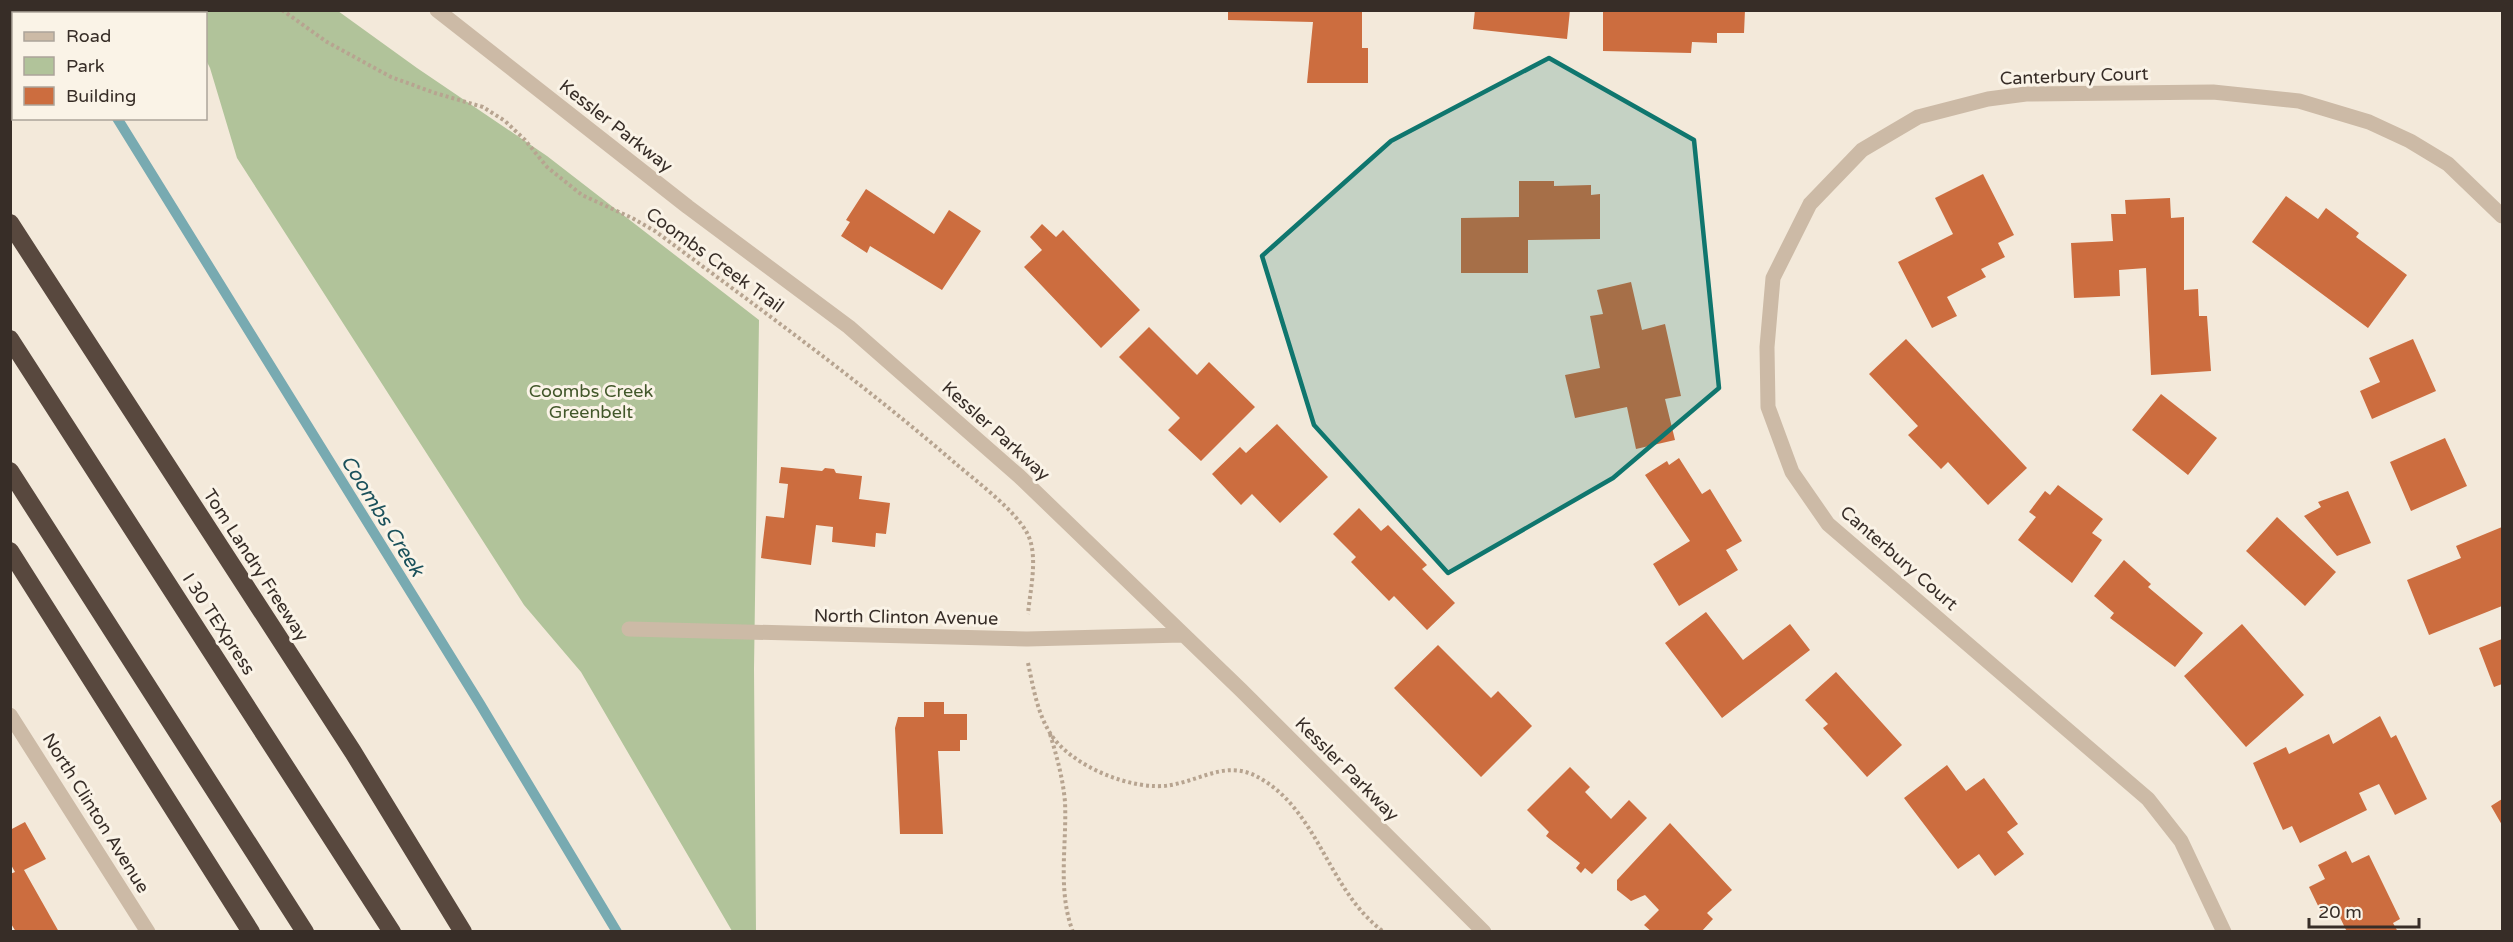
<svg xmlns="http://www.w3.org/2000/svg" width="2513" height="942" font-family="'Varela Round',sans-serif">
  <rect width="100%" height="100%" fill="#f3e9da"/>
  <path fill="#b1c39a" d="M178,11H338L417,68L547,156L759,320L754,669L756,931H732L581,672L524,605L237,158L210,68L206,60V14L180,13Z"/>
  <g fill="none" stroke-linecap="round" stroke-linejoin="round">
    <path stroke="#78aab1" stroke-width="10" d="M50,10L52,14
      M117,118L480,704L617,932"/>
  </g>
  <path fill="#cc6d3f" d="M1228,10H1362V48H1368V83H1307L1313,22L1228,20Z
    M1475,10H1570L1567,39L1473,29Z
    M1603,10H1745L1744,33H1717V43L1692,42L1691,53L1603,51Z
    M1983,174L2014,235L1998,243L2005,257L1981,269L1986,277L1947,297L1957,316L1932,328L1898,262L1953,234L1935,198Z
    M1519,181H1554V186L1591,185V195L1600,194V239L1528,240V273H1461V218L1519,217Z
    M866,189L934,234L949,210L981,231L942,290L870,246L867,253L841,236L850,222L846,220Z
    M2286,196L2318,219L2326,208L2359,233L2356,237L2407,275L2368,328L2252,242Z
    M2170,198L2171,218L2184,217V290L2198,289L2199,316H2207L2211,371L2151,375L2146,268L2119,270L2120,296L2074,298L2071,243L2113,241L2111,214H2126L2125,200Z
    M1042,224L1056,237L1063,230L1140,310L1101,348L1024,267L1042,250L1030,237Z
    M1631,282L1642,330L1665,324L1681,396L1665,399L1675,440L1636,449L1627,407L1575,418L1565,375L1600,368L1590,316L1603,314L1597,290Z
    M1149,327L1197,375L1209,362L1255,407L1201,461L1168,430L1180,418L1119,357Z
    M1906,339L2027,468L1988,505L1948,462L1941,469L1908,435L1918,426L1869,374Z
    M2413,339L2436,391L2372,419L2360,391L2380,382L2369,358Z
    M2161,394L2217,438L2188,475L2132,430Z
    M1277,424L1328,477L1280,523L1252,494L1241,505L1212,474L1240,447L1246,453Z
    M2445,438L2467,486L2411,511L2390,462Z
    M1679,458L1702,494L1710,489L1742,541L1726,550L1738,570L1679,606L1653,564L1690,541L1645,475L1667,461L1669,465Z
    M781,467L822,471L825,468L834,469L836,473L862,476L859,499L890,503L886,534L876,533L875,547L832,542L833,527L816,525L811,565L761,558L766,516L784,518L788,484L779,483Z
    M2058,485L2103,519L2092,533L2102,540L2072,583L2018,540L2036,517L2029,512L2045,491L2050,495Z
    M2348,491L2371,543L2337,556L2304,516L2321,507L2318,502Z
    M1359,508L1381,531L1388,525L1427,565L1422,569L1455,603L1427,630L1394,596L1389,601L1351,562L1356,557L1333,534Z
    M2277,517L2336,572L2305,606L2246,551Z
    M2502,527V606L2429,635L2407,580L2461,558L2456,546Z
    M2124,560L2151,584L2148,587L2203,633L2175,667L2110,618L2114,613L2094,596Z
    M1706,612L1743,660L1790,624L1810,650L1722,718L1665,643Z
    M2242,624L2304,695L2246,747L2184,676Z
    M2502,639V684L2494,687L2479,648Z
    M1438,645L1491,698L1498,691L1532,726L1481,777L1394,688Z
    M1836,672L1902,745L1867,777L1823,728L1828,724L1805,700Z
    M924,702H944V714H967V740H960V751H938L943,834H900L895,728L898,717H924Z
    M2380,716L2391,738L2396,735L2427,799L2395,815L2379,784L2359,793L2367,810L2300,843L2292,826L2283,830L2253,763L2286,747L2289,754L2329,734L2333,744Z
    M1947,765L1966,791L1984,778L2018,824L2007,832L2024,854L1995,876L1979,854L1958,869L1904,798Z
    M1570,767L1590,787L1585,792L1611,819L1629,800L1647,818L1592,874L1585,868L1581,873L1576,868L1580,863L1546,836L1549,832L1527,810Z
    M2502,799V825L2491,806Z
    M25,822L46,859L24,870L59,932H16L10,922V874L15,872L10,863V830Z
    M1670,823L1732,890L1707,913L1713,919L1701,932H1652L1644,925L1659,910L1645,895L1631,901L1617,890V880Z
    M2346,851L2352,863L2369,855L2400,919L2393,923L2398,932H2347L2336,909L2323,916L2309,887L2325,879L2318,865Z"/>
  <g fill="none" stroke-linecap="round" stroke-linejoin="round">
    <path stroke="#b7a490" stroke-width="4" stroke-dasharray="3 3" stroke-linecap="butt" d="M282,10L327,42L391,77L435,93L483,107L505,121L525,140L547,167L582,195L632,218L655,231C757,307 859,380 955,463C976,481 1015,510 1027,533C1039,555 1030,590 1028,614
      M1028,663C1033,686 1037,712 1050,733C1070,766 1134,792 1171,785C1205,779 1229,758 1263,780C1320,815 1329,892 1384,932
      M1050,734C1057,757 1063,779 1065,802C1067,845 1057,890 1073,932"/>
    <path stroke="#ccbaa6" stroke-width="15" d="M437,10L688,207L849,327L1019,476L1241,690L1484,932
      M629,629L1027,639L1182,635
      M10,715L148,932
      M2224,932L2181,841L2148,799L1828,524L1792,472L1768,407L1767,347L1773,278L1810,204L1862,150L1918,117L1988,99L2026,94L2213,92L2299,101L2369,122L2410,141L2448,164L2502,216"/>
    <path stroke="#58483e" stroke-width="18" d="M10,223L353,752L463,932
      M10,339L392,932
      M10,471L305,932
      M10,551L251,932"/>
  </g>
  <path fill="#0f766e" fill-opacity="0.2" stroke="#0f766e" stroke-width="4.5" stroke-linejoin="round" d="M1549,58L1694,140L1719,388L1613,478L1448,573L1314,425L1262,256L1391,141Z"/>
  <g text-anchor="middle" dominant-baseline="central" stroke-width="6" stroke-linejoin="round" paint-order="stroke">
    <g font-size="18" fill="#372d27" stroke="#faf3e7">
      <text transform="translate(2074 76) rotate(-2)">Canterbury Court</text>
      <text transform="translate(616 126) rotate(38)">Kessler Parkway</text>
      <text transform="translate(715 260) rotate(36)">Coombs Creek Trail</text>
      <text transform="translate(996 431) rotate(42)">Kessler Parkway</text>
      <text transform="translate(1899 558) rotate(41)">Canterbury Court</text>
      <text transform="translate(256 565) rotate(57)">Tom Landry Freeway</text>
      <text transform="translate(906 617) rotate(1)">North Clinton Avenue</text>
      <text transform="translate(219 624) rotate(57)">I 30 TEXpress</text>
      <text transform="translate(1347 769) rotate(45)">Kessler Parkway</text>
      <text transform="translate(96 813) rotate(58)">North Clinton Avenue</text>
    </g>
    <g font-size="18" fill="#42572a" stroke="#faf3e7">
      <text x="591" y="391">Coombs Creek<tspan x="591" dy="21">Greenbelt</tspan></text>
    </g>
    <g font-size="20" font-style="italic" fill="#1b515b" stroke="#faf3e7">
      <text transform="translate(382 516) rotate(58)">Coombs Creek</text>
    </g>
  </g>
  <rect width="2513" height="942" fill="none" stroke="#372d27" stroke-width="24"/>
  <rect x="12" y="12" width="195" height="108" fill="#faf3e7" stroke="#aca49a" stroke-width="1.5"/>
  <rect x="24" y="32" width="30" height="9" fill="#ccbaa6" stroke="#aca49a" stroke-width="1.5"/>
  <text x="66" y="42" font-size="18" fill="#372d27">Road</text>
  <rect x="24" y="57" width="30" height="18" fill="#b1c39a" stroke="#aca49a" stroke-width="1.5"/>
  <text x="66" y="72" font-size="18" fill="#372d27">Park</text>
  <rect x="24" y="87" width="30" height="18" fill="#cc6d3f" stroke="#aca49a" stroke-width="1.5"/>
  <text x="66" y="102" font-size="18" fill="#372d27">Building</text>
  <path d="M2309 918v9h110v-9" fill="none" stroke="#372d27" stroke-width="3"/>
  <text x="2318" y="918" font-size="18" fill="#372d27" stroke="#faf3e7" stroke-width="4.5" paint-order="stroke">20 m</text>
</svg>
